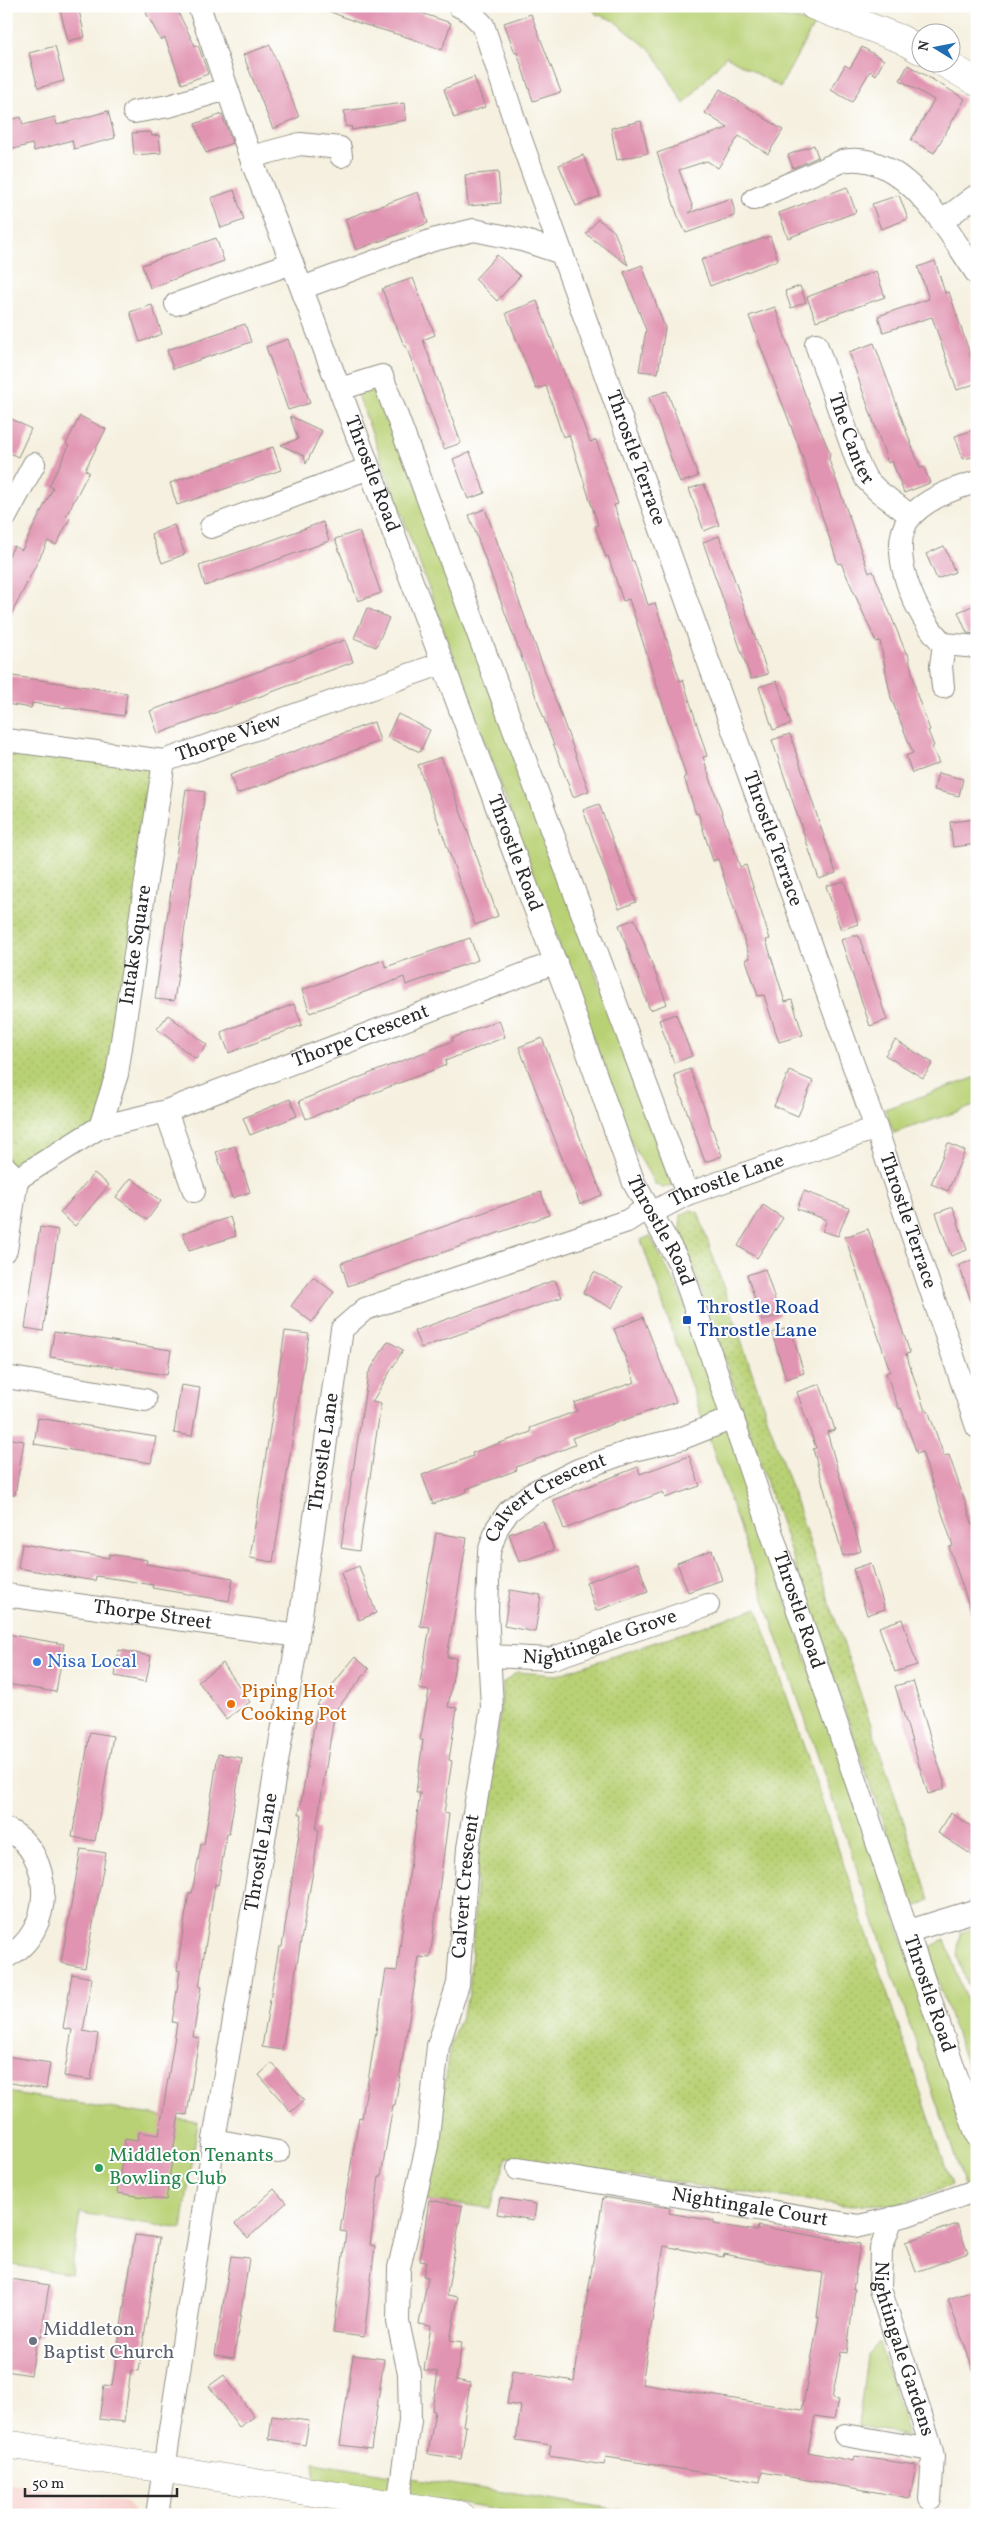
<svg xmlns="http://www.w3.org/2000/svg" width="983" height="2521" font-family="Vollkorn,serif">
  <defs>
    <pattern id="park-dots" width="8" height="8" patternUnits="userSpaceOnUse" patternTransform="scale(1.25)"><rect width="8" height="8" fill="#b9d175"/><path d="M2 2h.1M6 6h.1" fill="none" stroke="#9fb465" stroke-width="1.8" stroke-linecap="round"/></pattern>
  </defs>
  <rect width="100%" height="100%" fill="#fff"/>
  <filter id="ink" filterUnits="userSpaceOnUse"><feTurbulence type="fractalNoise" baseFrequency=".02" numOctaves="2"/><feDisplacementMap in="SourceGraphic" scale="10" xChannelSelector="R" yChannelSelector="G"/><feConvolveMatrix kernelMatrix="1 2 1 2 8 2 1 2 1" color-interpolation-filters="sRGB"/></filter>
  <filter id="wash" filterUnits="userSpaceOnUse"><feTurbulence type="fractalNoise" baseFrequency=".0096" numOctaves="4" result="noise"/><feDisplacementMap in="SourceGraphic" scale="20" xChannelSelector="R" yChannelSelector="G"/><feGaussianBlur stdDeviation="1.12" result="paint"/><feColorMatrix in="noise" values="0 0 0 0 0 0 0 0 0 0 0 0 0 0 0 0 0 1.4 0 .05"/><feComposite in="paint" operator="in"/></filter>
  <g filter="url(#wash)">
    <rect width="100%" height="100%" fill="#f5f0df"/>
    <path fill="#f7d0cc" d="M6,2483L127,2502L136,2515H6Z"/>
    <path fill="#b9d175" stroke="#727e50" d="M592,6H724L815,23L780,87L726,56L684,104L653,52L613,20L596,14Z
      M369,387L383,395L673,1185L662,1188L655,1184L632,1144L357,392Z
      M977,1077V1105L894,1133L885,1109Z
      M650,1236L682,1297L977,2156V2221L641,1240Z
      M977,1926V1942L968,1985L957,1956L960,1933Z
      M945,1939L977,2032V2096L927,1949Z
      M6,2092L198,2122L182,2229L80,2213L71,2274L6,2264Z
      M879,2342L908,2435L858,2426L867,2356Z
      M313,2463L654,2515H530L315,2481Z"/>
    <path fill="url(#park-dots)" stroke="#727e50" d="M6,740L164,761L100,1127L61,1153L6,1168Z
      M691,1210L698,1212L930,1900L914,1908L911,1905L680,1228L681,1215Z
      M757,1608L952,2185L900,2204L842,2205L698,2186L507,2157L490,2208L426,2200L450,2045L469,1995L478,1857L495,1756L503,1683L517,1672L557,1675Z"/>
    <g id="blocks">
      <path fill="#e194b1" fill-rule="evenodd" d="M59,6H78L85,37L68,41Z
        M159,6H175L195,46L198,45L208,74L182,84L165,38L161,40L146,13Z
        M400,6L451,23L442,50L413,39L359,23L318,7Z
        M531,14L561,92L533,101L517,52L515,53L504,23Z
        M270,45L299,117L273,129L243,55Z
        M55,46L64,81L38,88L29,53Z
        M862,47L884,60L876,75L870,71L852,102L831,90L845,65L850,68Z
        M908,65L965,99L934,153L911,140L934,100L900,80Z
        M474,77L485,107L454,118L444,89Z
        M720,89L783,130L768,154L739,136L718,168L707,161L679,170L693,208L689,213L731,198L734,209V216L686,233L677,214L657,153L728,128L705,113Z
        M404,103L406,120L352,130L351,126L346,127L344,111Z
        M108,111L115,138L74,149L72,140L34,151L32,144L6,151V121L21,117L23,125L55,117L57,125Z
        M222,114L232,143L206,153L195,124Z
        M641,121L648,153L617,160L611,128Z
        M151,132L152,136L159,135L161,153L134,155L132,133Z
        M814,145L818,157L793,168L788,155Z
        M583,155L600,196L576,206L559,165Z
        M498,172L501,203L468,206L465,175Z
        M847,187L856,212L788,238L779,213Z
        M234,190L244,220L221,228L211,198Z
        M418,192L428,223L356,250L345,219Z
        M899,195L908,219L881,229L872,204Z
        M598,219L614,231L628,265L586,234Z
        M770,236L778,260L710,286L701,260Z
        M216,238L224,261L150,288L142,265Z
        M497,255L520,276L497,301L475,279Z
        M935,261L945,293L949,292L977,375V383L957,390L932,317L883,332L878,316L929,299L918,267Z
        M642,265L665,328L658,373L639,371L646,330L624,272Z
        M876,271L885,297L816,321L807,297Z
        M413,278L435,335L423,340L461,443L444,449L406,346H404L382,289Z
        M800,286L806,302L791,308L785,291Z
        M537,301L590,442L596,440L618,504L614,505L632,561H634L648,605L655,603L680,681L683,680L707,756L703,757L740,867L746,865L770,939L766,940L785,1002L792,1000L803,1035L779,1042L764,995L758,996L746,960L750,958L718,859L713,861L698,813L696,814L684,777L686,776L629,599L623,601L608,556L606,557L595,526L598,525L569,435L563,437L546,386L536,389L506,313Z
        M152,305L162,334L140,342L130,312Z
        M775,307L804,392L830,453L829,460L869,573L873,571L906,653H908L917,695L930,730L928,731L934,746L932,747L939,763L912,773L906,756L913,753L891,698L880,641L876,642L841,563L838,564L802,455L749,316Z
        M245,324L251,342L173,369L167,350Z
        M288,339L310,403L288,410L266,347Z
        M874,343L920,468L924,467L930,483L904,493L892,461L888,463L849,352Z
        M667,391L698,476L680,483L649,397Z
        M6,416L31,429L18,457L6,451Z
        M80,416L106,429L85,470L89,472L66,516L70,518L63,532L56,545L48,541L6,625V561L14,546L22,550L53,488L49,486L69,446L66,444Z
        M290,416L322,431L306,464L304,456L281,445L298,439Z
        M977,429V456L963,459L955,436Z
        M273,447L281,470L177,505L170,483Z
        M470,452L485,493L468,499L453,459Z
        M704,484L719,525L704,531L689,489Z
        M485,509L589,791L573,797L469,515Z
        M323,522L329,541L205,586L199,566Z
        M174,525L185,554L162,563L151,534Z
        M359,531L381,593L358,601L335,539Z
        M719,536L768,674L751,679L703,542Z
        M944,546L955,572L937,579L926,554Z
        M977,604V634L967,633L958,612Z
        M367,608L389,618L376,647L354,638Z
        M345,640L353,662L158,734L150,711Z
        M6,675L127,693L124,716L32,703L31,708L6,704Z
        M777,681L791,724L773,730L759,687Z
        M398,714L430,730L420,752L387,737Z
        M374,722L380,741L237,794L230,775Z
        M790,734L836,873L819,879L772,740Z
        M441,757L498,916L475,925L418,765Z
        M938,773L963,779L959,796L934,790Z
        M186,789L205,792L174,1001L155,999Z
        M599,804L636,902L619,909L583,810Z
        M977,819V844L953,847L950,822Z
        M844,881L858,924L841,930L826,886Z
        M635,919L667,1004L650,1010L619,925Z
        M852,936H859L887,1020L870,1026L841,940Z
        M470,938L478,960L406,985L404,977L310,1013L302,990L383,960L386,967Z
        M294,1004L302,1025L229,1053L221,1032Z
        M676,1014L692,1056L674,1063L659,1020Z
        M168,1015L207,1045L196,1059L157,1029Z
        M499,1020L505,1037L445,1061L446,1065L306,1119L299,1101L453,1041L452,1038Z
        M542,1038L602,1195L580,1204L519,1047Z
        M895,1040L933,1063L923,1078L885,1055Z
        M690,1069L722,1156L705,1162L674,1075Z
        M789,1071L813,1081L798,1116L774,1106Z
        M290,1099L297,1116L250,1135L243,1118Z
        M948,1143L965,1151L948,1191L931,1184Z
        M235,1146L250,1192L232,1198L216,1152Z
        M94,1173L109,1185L75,1226L60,1213Z
        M131,1178L161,1201L147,1220L116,1197Z
        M804,1191L849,1208L838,1236L822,1231L827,1220L797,1209Z
        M541,1192L549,1215L348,1286L341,1263Z
        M763,1205L783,1218L757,1258L738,1246Z
        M953,1207L967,1250L951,1256L936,1213Z
        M230,1217L236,1236L189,1251L183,1233Z
        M40,1227L58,1230L43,1331L25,1328Z
        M868,1229L910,1353L906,1354L925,1411L928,1410L944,1456L949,1455L977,1537V1619L974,1620L949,1547L953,1546L922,1452L917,1454L901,1408L899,1409L886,1373L890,1371L845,1237Z
        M977,1259V1309L974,1310L959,1265Z
        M765,1269L780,1315L762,1321L747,1275Z
        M594,1272L623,1287L612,1308L583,1293Z
        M313,1277L334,1292L312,1322L291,1306Z
        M555,1280L562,1297L421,1348L414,1331Z
        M643,1317L676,1402L572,1438L575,1445L516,1467L517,1470L466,1489L467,1492L433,1504L422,1475L473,1456L472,1453L531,1432L530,1428L577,1411L574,1403L635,1382L614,1329Z
        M790,1327L804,1373L786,1379L772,1333Z
        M285,1331L309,1334L273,1562L250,1558Z
        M54,1332L171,1350L167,1375L50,1357Z
        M388,1341L403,1350L372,1402L381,1404L359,1551L341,1548L368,1374Z
        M820,1384L835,1430L827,1432L861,1551L843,1556L813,1449L816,1448L797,1392Z
        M181,1385L200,1388L192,1436L174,1433Z
        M38,1418L156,1437L151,1463L34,1444Z
        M6,1438L24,1441L15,1495H6Z
        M689,1456L700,1486L665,1498L663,1492L564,1529L553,1500L638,1467L640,1474Z
        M543,1521L554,1550L519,1562L509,1534Z
        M436,1533L467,1538L447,1657L456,1658L448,1707L457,1708L449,1760L452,1761L444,1813L449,1814L430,1958L419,1957L395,2105H393L381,2177H379L370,2245L375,2246L364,2337L333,2333L346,2232L340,2231L359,2117L362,2118L386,1970L397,1971L406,1900L420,1793H416L423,1740H420L429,1691L419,1689L430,1627L420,1626Z
        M22,1544L109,1558V1554L147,1560L146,1564L233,1578L229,1601L152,1588L153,1585L124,1580L96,1576L95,1581L18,1568Z
        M712,1550L722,1580L688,1592L677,1563Z
        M638,1563L648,1592L596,1611L586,1582Z
        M871,1563L885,1609L867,1615L853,1569Z
        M359,1566L376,1613L359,1620L341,1573Z
        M510,1590L541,1595L535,1632L504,1626Z
        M902,1619L917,1665L895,1672L879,1627Z
        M6,1634L64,1644L56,1692L6,1684Z
        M119,1650L151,1656L146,1682L115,1676Z
        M355,1657L369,1669L335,1711L316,1829L319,1830L312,1877L282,2050L262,2047L279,1947H282L302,1814H299L318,1703Z
        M223,1663L250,1702L226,1719L198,1681Z
        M913,1681L944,1782V1789L928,1794L895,1686Z
        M90,1732L113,1736L95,1841L72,1837Z
        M218,1754L242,1758L229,1834L227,1833L218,1885L215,1884L199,1987H201L193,2037L199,2038L187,2115L179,2114L166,2200L117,2193L125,2139L137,2141L139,2132L159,2135L177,2023L172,2022L180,1971L177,1970L189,1893H192L201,1844H204Z
        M951,1813L977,1830V1858L938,1833Z
        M81,1849L106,1853L85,1968L61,1963Z
        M72,1974L92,1978L83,2031L98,2034L91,2080L64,2076L72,2030L63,2028Z
        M6,2056L50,2063L46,2089L6,2082Z
        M272,2063L304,2100L291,2112L259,2075Z
        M274,2189L286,2203L248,2238L235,2224Z
        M603,2197L670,2208L669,2213L714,2221V2224L757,2231L758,2226L860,2244L853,2289H855L847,2353L841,2352L832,2399L838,2400L834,2419L815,2416L808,2452L853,2461L854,2456L916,2465L910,2498L762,2472L760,2482L606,2457L604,2465L549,2456L551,2445L516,2440L521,2406L507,2404L512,2371L574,2381ZM664,2246L723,2257L724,2254L823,2273L817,2317H819L802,2410L642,2384Z
        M500,2198L536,2204L534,2220L497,2214Z
        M429,2200L462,2206L447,2295L458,2297L450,2340L462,2342L456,2380L470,2383L463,2426H466L461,2459L428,2454L435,2411L432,2410L438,2372L424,2370L431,2326L419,2324L428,2277L423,2276L426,2262L420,2261Z
        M957,2224L968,2253L916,2272L905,2242Z
        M135,2235L159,2238L139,2371L131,2370L124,2422L99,2419L104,2385L112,2386Z
        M231,2256L249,2258L234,2358L215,2355Z
        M11,2279L49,2285L41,2337L37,2336L31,2375L6,2371V2309Z
        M977,2290V2372H974L948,2299Z
        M353,2355L384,2359L371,2449L340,2445Z
        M224,2375L254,2417L239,2427L209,2386Z
        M272,2416L309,2421L305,2445L269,2439Z"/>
    </g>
  </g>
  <g filter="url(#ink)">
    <use href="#blocks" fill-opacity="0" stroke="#908e85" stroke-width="1"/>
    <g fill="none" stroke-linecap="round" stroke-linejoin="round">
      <defs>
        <g id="street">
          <path id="s1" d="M199,6L254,167L292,263L565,988L634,1183L680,1264L977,2136"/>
          <path id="s2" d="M459,6L469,11L483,25L520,137L876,1128L977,1427"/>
          <path d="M134,112L169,106L227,89"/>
          <path d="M251,157L300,144L340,148L341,156"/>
          <path d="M754,199L842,161C903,148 948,232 977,274"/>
          <path d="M941,222L974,197"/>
          <path d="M302,288L433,240L474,230L522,240L562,253"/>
          <path d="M176,304L292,263"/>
          <path id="s3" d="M816,344L857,461L866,479L878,491L911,516"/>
          <path d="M340,389L382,376L687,1194"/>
          <path d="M977,482C955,488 928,498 912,515C883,546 917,620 944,644L977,647"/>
          <path d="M6,516L34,464"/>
          <path d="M211,527L369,468"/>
          <path d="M943,687L941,666L944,644"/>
          <path id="s4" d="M6,740L164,761L443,663"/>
          <path d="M166,1111L194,1191"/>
          <path id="s5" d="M100,1127L117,1074L164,761"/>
          <path id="s6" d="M6,1168L17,1179L100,1127L166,1111L556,962"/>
          <path d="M6,1250L17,1179"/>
          <path d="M6,1377L145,1400"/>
          <path id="s7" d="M6,1595L298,1636"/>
          <path id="s8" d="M491,1656L550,1659L708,1605"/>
          <path d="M6,1829C56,1852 55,1934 6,1957"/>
          <path d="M909,1931L977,1910"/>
          <path d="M214,2140L278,2152"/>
          <path id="s9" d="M518,2169L859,2226L907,2215L977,2190"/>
          <path id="s10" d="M892,2218L881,2249L880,2289L928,2437L933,2457L930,2499"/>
          <path d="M845,2435L931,2450"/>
          <path id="s11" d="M398,2505L410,2421L409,2373L398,2322L399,2268L427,2146L438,2046L458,1984L468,1848L492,1708L487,1611L489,1552L497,1528L509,1511L532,1493L578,1470L633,1450L680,1439L733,1418"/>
          <path id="s12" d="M157,2515L214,2140L298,1636L342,1329L365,1309L627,1221L638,1214L659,1209L687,1194L876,1128"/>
        </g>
        <path id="secondary" d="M814,6L901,39L920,50
          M942,62L977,82
          M6,2444L460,2515"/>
      </defs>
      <use href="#street" stroke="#908e85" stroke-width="24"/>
      <use href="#secondary" stroke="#908e85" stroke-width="29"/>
      <use href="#street" stroke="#fff" stroke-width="22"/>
      <use href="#secondary" stroke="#fff" stroke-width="28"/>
    </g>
  </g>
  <rect fill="#1a4fb4" stroke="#fff" stroke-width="2" x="682" y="1315" width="10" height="10" rx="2.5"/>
  <circle fill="#3f7fe0" stroke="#fff" stroke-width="2" cx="37" cy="1662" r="5"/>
  <circle fill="#e8710a" stroke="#fff" stroke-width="2" cx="231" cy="1704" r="5"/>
  <circle fill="#2e9e5b" stroke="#fff" stroke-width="2" cx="99" cy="2168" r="5"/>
  <circle fill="#6b7280" stroke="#fff" stroke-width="2" cx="33" cy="2341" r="5"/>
  <g text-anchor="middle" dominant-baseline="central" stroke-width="4" stroke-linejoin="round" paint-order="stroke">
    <g font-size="20" fill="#2b2b2b" stroke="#fff">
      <text stroke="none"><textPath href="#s3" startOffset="101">The Canter</textPath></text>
      <text stroke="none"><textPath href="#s2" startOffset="490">Throstle Terrace</textPath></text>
      <text stroke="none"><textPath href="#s1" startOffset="499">Throstle Road</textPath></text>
      <text stroke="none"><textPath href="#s4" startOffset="228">Thorpe View</textPath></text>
      <text stroke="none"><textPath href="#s2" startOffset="895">Throstle Terrace</textPath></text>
      <text stroke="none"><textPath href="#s1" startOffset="904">Throstle Road</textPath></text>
      <text stroke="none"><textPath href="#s5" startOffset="186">Intake Square</textPath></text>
      <text stroke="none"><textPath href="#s6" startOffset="390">Thorpe Crescent</textPath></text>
      <text stroke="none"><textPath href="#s12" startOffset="1616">Throstle Lane</textPath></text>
      <text stroke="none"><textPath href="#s2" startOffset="1300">Throstle Terrace</textPath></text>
      <text stroke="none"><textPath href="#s1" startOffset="1309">Throstle Road</textPath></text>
      <text stroke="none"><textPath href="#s12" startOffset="1076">Throstle Lane</textPath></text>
      <text stroke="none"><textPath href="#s11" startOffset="1048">Calvert Crescent</textPath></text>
      <text stroke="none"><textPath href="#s1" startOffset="1714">Throstle Road</textPath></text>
      <text stroke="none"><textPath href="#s7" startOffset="148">Thorpe Street</textPath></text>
      <text stroke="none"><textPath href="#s8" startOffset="112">Nightingale Grove</textPath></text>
      <text stroke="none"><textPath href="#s12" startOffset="671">Throstle Lane</textPath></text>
      <text stroke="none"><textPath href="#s11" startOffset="628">Calvert Crescent</textPath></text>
      <text stroke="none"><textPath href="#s1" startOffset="2119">Throstle Road</textPath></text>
      <text stroke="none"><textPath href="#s9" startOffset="235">Nightingale Court</textPath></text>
      <text stroke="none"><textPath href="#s10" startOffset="136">Nightingale Gardens</textPath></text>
    </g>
    <g font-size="20" fill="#164399" stroke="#fff" text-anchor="start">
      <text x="697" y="1308">Throstle Road<tspan x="697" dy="23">Throstle Lane</tspan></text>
    </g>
    <g font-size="20" fill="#366cbe" stroke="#fff" text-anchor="start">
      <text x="47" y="1662">Nisa Local</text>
    </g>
    <g font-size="20" fill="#c56008" stroke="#fff" text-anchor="start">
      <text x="241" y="1692">Piping Hot<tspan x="241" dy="23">Cooking Pot</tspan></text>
    </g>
    <g font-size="20" fill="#27864d" stroke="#fff" text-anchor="start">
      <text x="109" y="2156">Middleton Tenants<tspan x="109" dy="23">Bowling Club</tspan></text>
    </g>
    <g font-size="20" fill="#5b616d" stroke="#fff" text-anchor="start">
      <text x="43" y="2330">Middleton<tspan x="43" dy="23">Baptist Church</tspan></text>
    </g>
  </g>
  <rect width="983" height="2521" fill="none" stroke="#fff" stroke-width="25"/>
  <g transform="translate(936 48) rotate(280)"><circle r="24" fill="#ffffff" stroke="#aaaaaa"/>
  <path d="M0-4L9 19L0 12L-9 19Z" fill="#1f6fb2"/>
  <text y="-8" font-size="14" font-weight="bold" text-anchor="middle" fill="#2b2b2b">N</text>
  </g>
  <path d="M25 2488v8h152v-8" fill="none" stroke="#2b2b2b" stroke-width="2.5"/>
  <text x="32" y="2488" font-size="15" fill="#2b2b2b" stroke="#ffffff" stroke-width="4" paint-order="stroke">50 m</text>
</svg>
